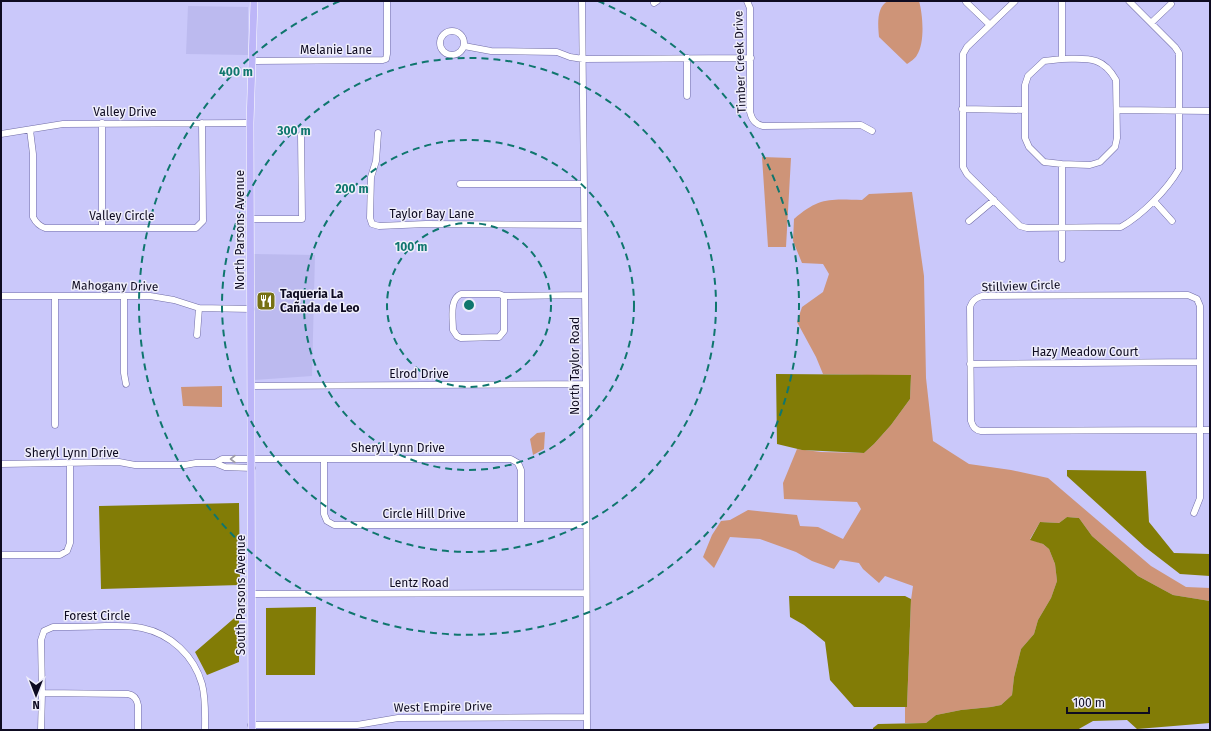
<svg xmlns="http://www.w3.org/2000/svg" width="1211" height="731" font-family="'Fira Sans',sans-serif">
  <rect width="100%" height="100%" fill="#cac8fa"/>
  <path fill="#bcbaef" d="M188,6L248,7V55L186,54Z
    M253,254L315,255L312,376L254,380Z"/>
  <path fill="#ce9478" d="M888,1H919C923,15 925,43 917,55C915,59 910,62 907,64L879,37C878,26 876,7 888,1Z
    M762,157L791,158L786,247H768Z
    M912,192L924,276L926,378L933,441L969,464L1011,470L1048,478L1151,566L1186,587L1210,588V601L1173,595L1138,576L1092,536L1079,518L1067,517L1059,523L1040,522L1030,539L1043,544L1049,549L1055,564L1057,581L1051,598L1038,620L1034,634L1021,649L1014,677L1012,695L1001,705L991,707L961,710L936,715L926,723H905V707H907L911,600L913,586L885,576L879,583L863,569L859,563L840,560L834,569L812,561L796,552L760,539L730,537L714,568L703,557L712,535L721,521L730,520L748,510L797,515L800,526L818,527L843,539L861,509L857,502L784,499L783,483L797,449L821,452L864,453L874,444L891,425L910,399L911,376L823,374L816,357L797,322L802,307L823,292L829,274L823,264L802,263L793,241L794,219C819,197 830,199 862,200L869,194Z
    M222,386V407L183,406L181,387Z
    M545,432L544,449L533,455L530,439L537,433Z"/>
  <path fill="#827c06" d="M776,374L911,375L910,399L891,425L874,444L864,453L802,450L777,444Z
    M1067,470L1146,471L1149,522L1174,553L1210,554V576L1180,574L1145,547L1067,476Z
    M239,503L240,585L101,589L99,506Z
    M1067,517L1079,518L1092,536L1138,576L1173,595L1210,601V723L1137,729L1127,720L1093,721L1077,730H873V728L878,724L926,723L936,715L961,710L991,707L1001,705L1012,695L1014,677L1021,649L1034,634L1038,620L1051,598L1057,581L1055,564L1049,549L1043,544L1030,540L1040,522L1059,523Z
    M789,596H905L911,599L907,707H854L830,680L825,642L804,625L790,617Z
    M316,607L315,675H266V608Z
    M239,614V662L207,675L195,652Z"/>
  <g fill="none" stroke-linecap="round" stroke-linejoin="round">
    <defs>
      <path id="minor" d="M582,1L586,384L587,730
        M747,1L750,8V112C752,120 755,124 763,126L861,125L872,131
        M1015,1L967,47L963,54V167L967,174L1020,226L1027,228L1121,227C1142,215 1167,190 1179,169V53L1175,47L1129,1
        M1062,1V59
        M966,2L990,25
        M654,3L657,1
        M1151,23L1171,4
        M440 43a12 12 0 1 1 24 0a12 12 0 1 1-24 0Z
        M464,46L491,51L557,52L570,57L583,59L751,58
        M687,58V96
        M1062,59C1087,59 1102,55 1116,80L1117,138L1115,147L1100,162L1090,165L1062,164L1044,162L1029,147L1025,138V85L1028,76L1044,61Z
        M252,61L383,60L386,59L387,54V1
        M962,109L1025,110
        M1117,110L1210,111
        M102,123V227
        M30,130L33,154V217C36,223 39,226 45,228H196L203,221L202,123
        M378,133L376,161L371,177L370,218L372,224L379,226L426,224L584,225
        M1,134L63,124L250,123
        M1062,164V259
        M460,184H584
        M1154,201L1172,221
        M250,219H302L301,135
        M969,221L994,200
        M1,296H150L174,300L199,308L251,309
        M124,296V373L126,384
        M504,296V331L499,337L461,338L457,336L453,330C453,319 449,299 461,294H499L504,296L585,295
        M55,297V425
        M197,335L199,308
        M970,364L1200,362
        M251,386L586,384
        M324,459V514L327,521L334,525H586
        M215,463L222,459H511L518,463L521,470V525
        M1,464L119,462L135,465H185L196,463H215L225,467L252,468
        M1194,513L1200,498V306L1197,299L1188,295L982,296C975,298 972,301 970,307L971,421C973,427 975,430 981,431L1200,430H1210
        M1,555H60L67,551L70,543V463
        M252,594L586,593
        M42,693L128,694C134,695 137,699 138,705V730
        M251,725H357L398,718L587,717
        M41,730L42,693L41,640L44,631L53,627C70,627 88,627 105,626C117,626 130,625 142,628C171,634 194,656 202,684C206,699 205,715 205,730"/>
      <path id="major" d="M252,730L250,123L254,1"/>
    </defs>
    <use href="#minor" stroke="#716da6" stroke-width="7"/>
    <use href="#major" stroke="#fff" stroke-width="8"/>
    <use href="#minor" stroke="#fff" stroke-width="6"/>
    <use href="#major" stroke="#bdb6f8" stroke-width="7"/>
  </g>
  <defs><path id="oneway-chevron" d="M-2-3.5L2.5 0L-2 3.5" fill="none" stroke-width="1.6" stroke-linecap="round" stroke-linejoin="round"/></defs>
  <use stroke="#9f9da6" href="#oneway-chevron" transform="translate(233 459) rotate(180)"/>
  <g fill="none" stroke="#0f766e" stroke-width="2" stroke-dasharray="7 5">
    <circle cx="469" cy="305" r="82"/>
    <circle cx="469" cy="305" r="165"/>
    <circle cx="469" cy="305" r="247"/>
    <path d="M598 1A330 330 0 1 1 340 1"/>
  </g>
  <defs>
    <symbol id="restaurant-square" viewBox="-11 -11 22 22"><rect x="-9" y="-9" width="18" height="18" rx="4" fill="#767114" stroke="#eeedfa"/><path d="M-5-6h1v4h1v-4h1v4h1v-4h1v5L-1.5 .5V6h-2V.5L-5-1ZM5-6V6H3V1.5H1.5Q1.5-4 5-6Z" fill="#fff"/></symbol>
  </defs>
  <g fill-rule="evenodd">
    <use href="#restaurant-square" x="255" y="290" width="22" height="22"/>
  </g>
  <g text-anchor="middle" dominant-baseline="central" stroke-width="3" stroke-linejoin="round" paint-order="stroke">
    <g font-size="12" fill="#0e0b21" stroke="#eeedfa">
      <text x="336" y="50">Melanie Lane</text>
      <text transform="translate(740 62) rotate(-92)">Timber Creek Drive</text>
      <text x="125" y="112">Valley Drive</text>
      <text x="432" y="214">Taylor Bay Lane</text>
      <text x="122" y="216">Valley Circle</text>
      <text transform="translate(240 230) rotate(-90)">North Parsons Avenue</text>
      <text transform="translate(115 286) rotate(1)">Mahogany Drive</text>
      <text transform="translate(1021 286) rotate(-2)">Stillview Circle</text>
      <text x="1085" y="352">Hazy Meadow Court</text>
      <text transform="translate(575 366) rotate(-90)">North Taylor Road</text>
      <text x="419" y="374">Elrod Drive</text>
      <text x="398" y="448">Sheryl Lynn Drive</text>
      <text x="72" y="453">Sheryl Lynn Drive</text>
      <text x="424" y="514">Circle Hill Drive</text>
      <text x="419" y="583">Lentz Road</text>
      <text transform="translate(241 595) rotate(-90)">South Parsons Avenue</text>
      <text x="97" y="616">Forest Circle</text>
      <text transform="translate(443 707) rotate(-1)">West Empire Drive</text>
    </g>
    <g font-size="12" font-weight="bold" fill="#0e0b21" stroke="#eeedfa" text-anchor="start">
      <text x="280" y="294">Taqueria La<tspan x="280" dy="14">Cañada de Leo</tspan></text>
    </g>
  </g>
  <circle cx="469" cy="305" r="6" fill="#0f766e" stroke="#eeedfa" stroke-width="2"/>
  <g font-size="12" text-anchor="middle" font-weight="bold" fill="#0f766e" stroke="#eeedfa" stroke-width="3" stroke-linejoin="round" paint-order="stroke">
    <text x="236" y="76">400 m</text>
    <text x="294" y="135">300 m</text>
    <text x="352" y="193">200 m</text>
    <text x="411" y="251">100 m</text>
  </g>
  <rect width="1211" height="731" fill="none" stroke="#0e0b21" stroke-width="4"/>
  <g transform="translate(36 695) rotate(180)" stroke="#eeedfa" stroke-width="3" paint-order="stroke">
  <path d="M0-3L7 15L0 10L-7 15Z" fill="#0e0b21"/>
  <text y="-6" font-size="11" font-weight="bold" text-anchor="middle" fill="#0e0b21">N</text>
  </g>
  <path d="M1067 707v6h82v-6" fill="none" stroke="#0e0b21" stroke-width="2"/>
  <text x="1073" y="707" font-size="12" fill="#0e0b21" stroke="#eeedfa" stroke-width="3" paint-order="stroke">100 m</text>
</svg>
